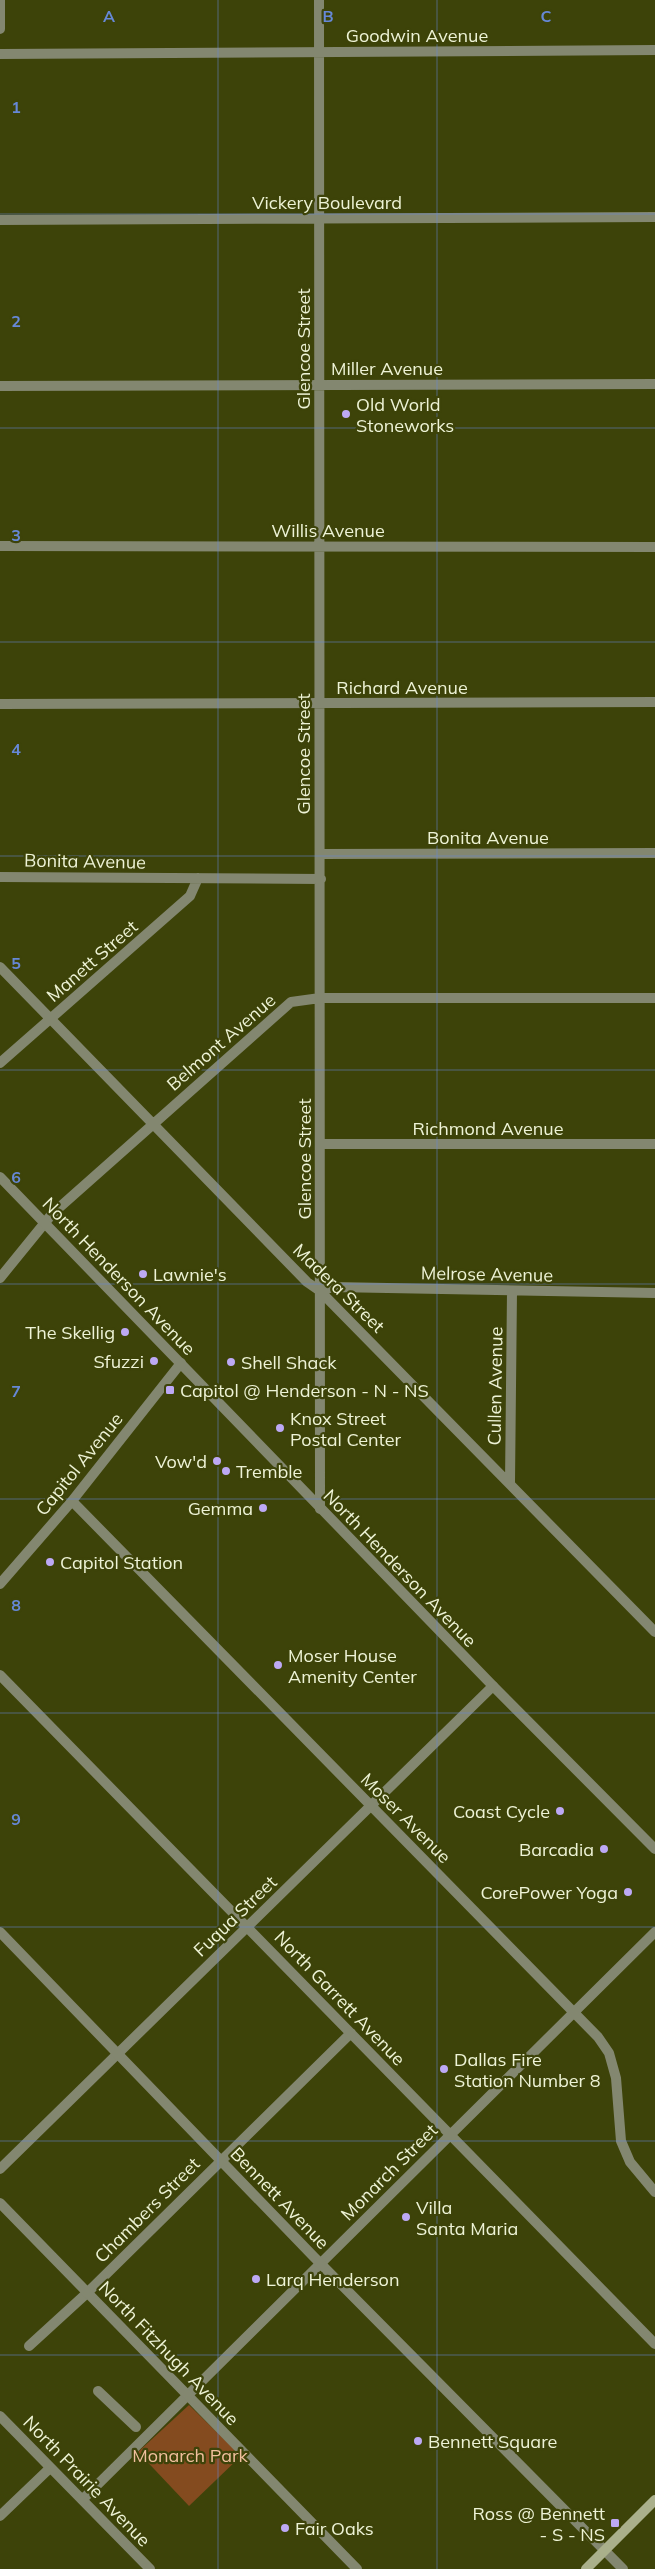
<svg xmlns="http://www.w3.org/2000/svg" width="655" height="2569" font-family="Mulish,sans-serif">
  <rect width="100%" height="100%" fill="#3d4309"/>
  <path fill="#844b1f" d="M189,2405L241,2456L189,2506L138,2452Z"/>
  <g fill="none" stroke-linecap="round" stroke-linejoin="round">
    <path stroke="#838770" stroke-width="10" d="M319,0L320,1509
      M0,29V0
      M0,54L655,50
      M0,220L655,217
      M0,386L655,384
      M0,546L655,547
      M0,704L655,702
      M320,854L655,853
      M0,877L321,879
      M0,967L307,1282L320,1291L655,1632
      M0,1063L190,896L198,878
      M321,1144H655
      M0,1278L52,1214L291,1002L320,998H655
      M320,1291L333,1287L655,1293
      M510,1482L512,1291
      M72,1501L598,2037L609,2053L616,2078L621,2141L630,2162L655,2192
      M0,1584L72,1501L181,1363
      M0,1675L655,2344
      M0,2169L493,1686
      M29,2346L87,2293L351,2033
      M98,2391L136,2427
      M0,2416L150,2569
      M83,2499L655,1932
      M0,2516L50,2468"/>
    <path stroke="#838770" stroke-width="10" d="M0,1177L493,1686L655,1849
      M0,1932L314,2257L623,2569
      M0,2203L357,2569"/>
    <path stroke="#aab08b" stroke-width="10" d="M586,2569L655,2500"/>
  </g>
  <path fill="none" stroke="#6688d7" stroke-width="1" stroke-opacity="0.55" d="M218,0V2569M437,0V2569M0,214H655M0,428H655M0,642H655M0,856H655M0,1070H655M0,1284H655M0,1499H655M0,1713H655M0,1927H655M0,2141H655M0,2355H655"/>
  <g fill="#bda9f5" stroke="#3d4309" stroke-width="2">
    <circle cx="346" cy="414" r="5"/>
    <circle cx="143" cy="1274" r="5"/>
    <circle cx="125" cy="1332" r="5"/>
    <circle cx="154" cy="1361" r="5"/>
    <circle cx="231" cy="1362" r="5"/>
    <rect x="165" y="1385" width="10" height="10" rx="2.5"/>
    <circle cx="280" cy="1428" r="5"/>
    <circle cx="217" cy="1461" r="5"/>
    <circle cx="226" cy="1471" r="5"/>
    <circle cx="263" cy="1508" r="5"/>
    <circle cx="50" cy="1562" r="5"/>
    <circle cx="278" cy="1665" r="5"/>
    <circle cx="560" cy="1811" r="5"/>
    <circle cx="604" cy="1849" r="5"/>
    <circle cx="628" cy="1892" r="5"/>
    <circle cx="444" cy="2069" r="5"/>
    <circle cx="406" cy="2217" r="5"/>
    <circle cx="256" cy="2279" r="5"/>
    <circle cx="418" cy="2441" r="5"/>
    <rect x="610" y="2518" width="10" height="10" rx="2.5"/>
    <circle cx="285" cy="2528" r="5"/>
  </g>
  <g text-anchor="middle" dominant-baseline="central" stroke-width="4.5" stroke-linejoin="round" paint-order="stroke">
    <g font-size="18" fill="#eef3d6" stroke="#3d4309">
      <text x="417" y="35">Goodwin Avenue</text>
      <text x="327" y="202">Vickery Boulevard</text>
      <text transform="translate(303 349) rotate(-90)">Glencoe Street</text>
      <text x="387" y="368">Miller Avenue</text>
      <text x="328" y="530">Willis Avenue</text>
      <text x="402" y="687">Richard Avenue</text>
      <text transform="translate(303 754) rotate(-90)">Glencoe Street</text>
      <text x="488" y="837">Bonita Avenue</text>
      <text transform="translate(85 861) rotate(1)">Bonita Avenue</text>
      <text transform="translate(92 961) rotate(-41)">Manett Street</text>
      <text transform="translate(221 1042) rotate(-41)">Belmont Avenue</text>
      <text x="488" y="1128">Richmond Avenue</text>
      <text transform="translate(304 1159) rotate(-90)">Glencoe Street</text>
      <text transform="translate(487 1274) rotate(1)">Melrose Avenue</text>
      <text transform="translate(119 1276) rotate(46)">North Henderson Avenue</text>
      <text transform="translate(339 1288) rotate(44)">Madera Street</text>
      <text transform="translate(495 1386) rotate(-89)">Cullen Avenue</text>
      <text transform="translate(79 1464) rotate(-51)">Capitol Avenue</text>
      <text transform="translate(400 1568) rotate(46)">North Henderson Avenue</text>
      <text transform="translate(406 1818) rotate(45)">Moser Avenue</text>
      <text transform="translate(235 1916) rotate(-44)">Fuqua Street</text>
      <text transform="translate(340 1998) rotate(46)">North Garrett Avenue</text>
      <text transform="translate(389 2172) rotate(-45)">Monarch Street</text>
      <text transform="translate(280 2198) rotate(46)">Bennett Avenue</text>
      <text transform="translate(147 2210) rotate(-45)">Chambers Street</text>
      <text transform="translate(169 2353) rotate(46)">North Fitzhugh Avenue</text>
      <text transform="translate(87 2481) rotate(46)">North Prairie Avenue</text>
    </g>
    <g font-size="18" fill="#eef3d6" stroke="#3d4309" text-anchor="start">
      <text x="356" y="404">Old World<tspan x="356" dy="21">Stoneworks</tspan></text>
      <text x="153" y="1274">Lawnie's</text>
      <text x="115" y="1332" text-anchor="end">The Skellig</text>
      <text x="144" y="1361" text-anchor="end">Sfuzzi</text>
      <text x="241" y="1362">Shell Shack</text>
      <text x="180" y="1390">Capitol @ Henderson - N - NS</text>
      <text x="290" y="1418">Knox Street<tspan x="290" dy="21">Postal Center</tspan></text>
      <text x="207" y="1461" text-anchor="end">Vow'd</text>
      <text x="236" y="1471">Tremble</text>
      <text x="253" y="1508" text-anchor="end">Gemma</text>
      <text x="60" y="1562">Capitol Station</text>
      <text x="288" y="1655">Moser House<tspan x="288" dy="21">Amenity Center</tspan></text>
      <text x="550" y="1811" text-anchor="end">Coast Cycle</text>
      <text x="594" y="1849" text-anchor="end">Barcadia</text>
      <text x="618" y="1892" text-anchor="end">CorePower Yoga</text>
      <text x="454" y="2059">Dallas Fire<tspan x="454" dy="21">Station Number 8</tspan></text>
      <text x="416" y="2207">Villa<tspan x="416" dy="21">Santa Maria</tspan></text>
      <text x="266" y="2279">Larq Henderson</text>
      <text x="428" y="2441">Bennett Square</text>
      <text x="605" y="2513" text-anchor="end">Ross @ Bennett<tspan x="605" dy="21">- S - NS</tspan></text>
      <text x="295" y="2528">Fair Oaks</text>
    </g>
    <g font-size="18" fill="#f1bf9d" stroke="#3d4309">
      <text x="190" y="2455">Monarch Park</text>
    </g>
  </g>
  <g font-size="16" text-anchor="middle" font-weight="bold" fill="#6688d7" stroke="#3d4309" stroke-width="4.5" stroke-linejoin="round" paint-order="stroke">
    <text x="109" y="22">A</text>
    <text x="328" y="22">B</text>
    <text x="546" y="22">C</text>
    <text x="16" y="113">1</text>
    <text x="16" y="327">2</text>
    <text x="16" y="541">3</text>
    <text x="16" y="755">4</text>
    <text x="16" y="969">5</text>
    <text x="16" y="1183">6</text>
    <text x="16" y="1397">7</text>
    <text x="16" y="1611">8</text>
    <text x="16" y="1825">9</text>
  </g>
</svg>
